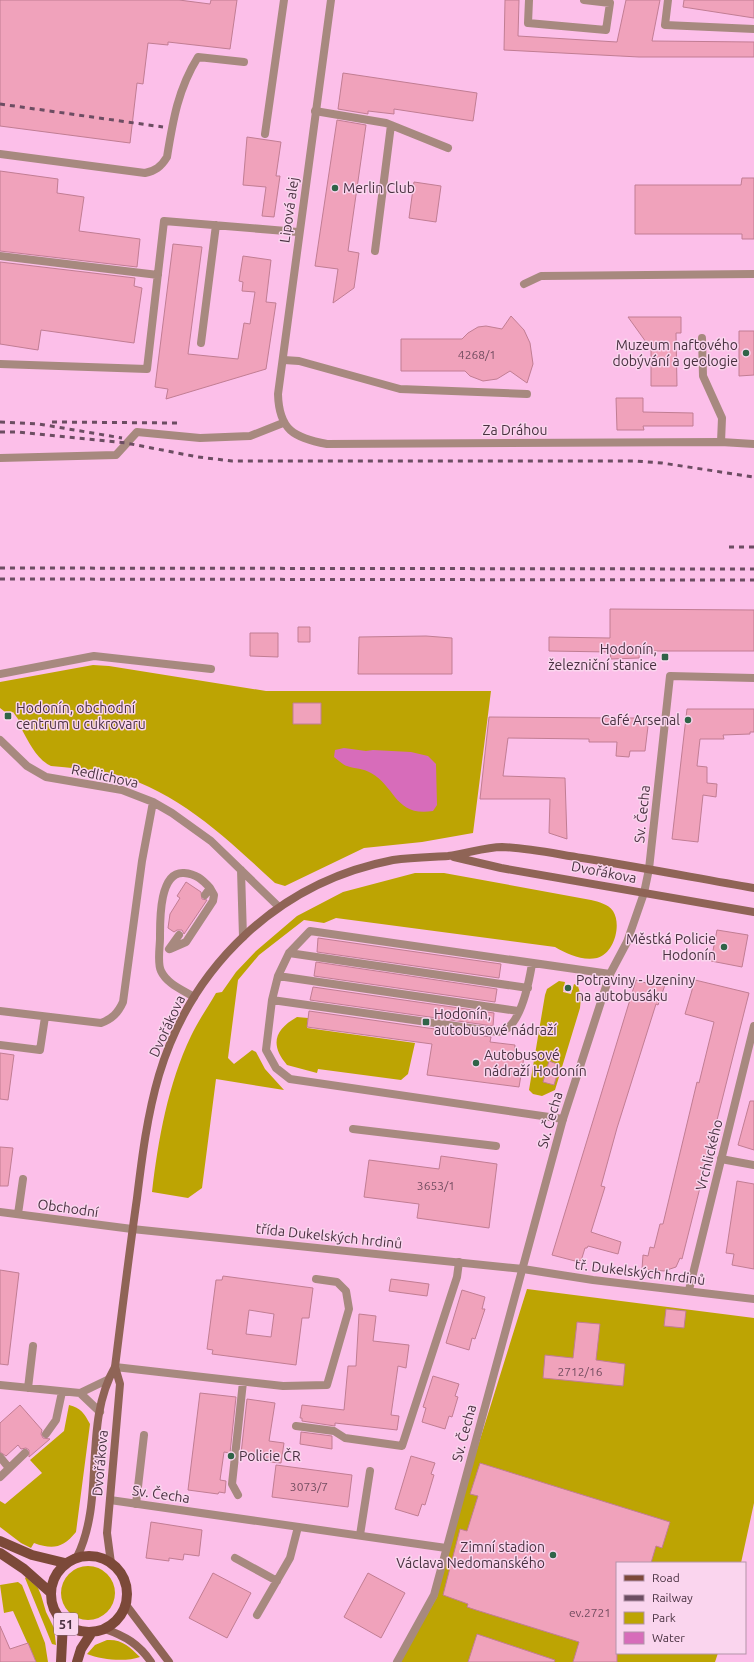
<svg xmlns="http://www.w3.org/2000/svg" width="754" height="1662" font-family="Ubuntu,sans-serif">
  <rect width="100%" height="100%" fill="#fcbfe9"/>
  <path fill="#bda403" d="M93,665L109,666L266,691H491L473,833L422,842L364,848L285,886L275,883C225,837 175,788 106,772C88,769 69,768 51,766C36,759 29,742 21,728L23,726L13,712L9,715L0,708V682Z
    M415,873H444L591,900C599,902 608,904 613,911C622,925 614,954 597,958C582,961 567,954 555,947L336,918L324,923L304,920L259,955L238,980L228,1058L234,1064L252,1050L256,1052L265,1069L284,1090L216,1079L202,1188L188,1198L152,1192C158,1140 168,1084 191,1036C198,1021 208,1007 216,993L222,992L236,972L256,951L297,916L343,892Z
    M559,981L565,982L563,992L571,994L574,984L578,986L581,997L580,1008L555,1090L542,1096L533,1094L529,1090L545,995L547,989Z
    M297,1017L308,1018L307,1028L415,1043L408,1074L401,1080L318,1069L317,1073L287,1065C270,1045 274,1030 297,1017Z
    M527,1289L754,1318V1503L741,1563H617V1653H718L715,1662H400L437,1597L458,1510Z
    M69,1405C81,1408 84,1413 90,1424L76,1532C63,1548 53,1550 34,1543L31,1548L21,1543L0,1527V1501L5,1504L42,1473L30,1460L64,1431Z
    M61 1593a27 27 0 1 1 54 0a27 27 0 1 1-54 0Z
    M26,1577L38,1588L41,1595L46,1612L54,1628L56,1645L52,1644L25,1578Z
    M18,1582L22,1585L45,1643L48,1662H36L13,1611L4,1613L0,1585Z
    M107,1640C122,1639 130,1647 140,1657C126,1662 102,1660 87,1654L95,1645Z"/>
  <path fill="#d76cba" d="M344,748L366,751L373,750L411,752L428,756L436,764L437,805L433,811C395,817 396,787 371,773C363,768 355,769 347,766C343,765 338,760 334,757L335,750Z"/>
  <path fill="#f0a2bb" stroke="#c17d93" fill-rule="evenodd" d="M0,0H179L210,4L211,0H237L230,49L168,42V45L148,43L143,84L137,83L130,143L0,126Z
    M505,0H519L518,36L617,42L626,0H660L652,41L754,42V57H639L504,50Z
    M684,0H754V18L683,7Z
    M343,73L477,93L473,121L394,109V114L368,111V114L338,109Z
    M337,120L366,125L348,251L359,253L354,288L333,303L338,269L315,266Z
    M247,137L281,142L276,176H280L274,217L262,216L266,187L243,185Z
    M0,171L58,179L57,193L84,197L79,231L140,239L137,267L0,251Z
    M742,178H754V239H742V234H635V185H741Z
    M414,182L441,186L436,222L409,218Z
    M173,244L202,247L188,354L238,359L244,323L250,324L255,292L242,291L243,282L239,281L243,256L271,260L266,302L276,303L266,369L166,399L168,389L155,387Z
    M0,262L135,278L134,286L142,288L134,343L41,330L38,350L0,344Z
    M511,316L524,330L530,343L533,364L527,383L510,371L497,379L483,381L470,376L465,371H401V339H462L468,333L478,327L486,326L502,329Z
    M628,317H681V333H676L677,386H651V349Z
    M739,331H754V375L739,376Z
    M616,398H643V412L693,413V426H643L644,430H617Z
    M610,609L754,610V651H640L639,658L611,659L610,652L549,651V637L610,638Z
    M298,627H310V642H298Z
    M250,633H278V657L250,656Z
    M426,636L452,638V674H358L359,637Z
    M293,703H321V724H293Z
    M687,709H754V732H750V734L723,735L724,739H700L697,766L707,767V783L717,784L716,797L703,795L698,842L672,839Z
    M489,717L617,718H649L645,751H630L629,757L616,756L617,742H589V739L508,738L503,776L565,778L567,839L549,833L550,799H480Z
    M186,882L201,892L202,899L207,900L184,934L182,930H177L174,932L168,928L170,914L180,898L177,896Z
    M717,930L748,935L742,967L711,961Z
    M318,938L501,964L499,978L317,952Z
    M316,962L497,989L495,1002L314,976Z
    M636,980L646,983L647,980L665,985L658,1005L656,1004L617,1128L601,1186L605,1187L591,1232L621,1242L618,1254L588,1246L587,1248H585L581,1261H575L552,1255Z
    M695,980L749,993L682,1259L680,1258L676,1267L664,1271L642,1269L643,1255L648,1256L650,1247L654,1248L660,1224H663L697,1082L699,1083L714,1022L685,1014Z
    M313,987L494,1013L493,1026L310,1000Z
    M309,1011L491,1037L490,1042L515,1045L514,1056L524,1057L519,1087L427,1075L432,1044L307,1027Z
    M0,1053L14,1055L8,1100L0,1099Z
    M549,1061L560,1065L554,1085L543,1082Z
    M750,1101H754V1150L738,1145Z
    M0,1147L13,1148L8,1186H0Z
    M441,1156L497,1164L489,1228L417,1218L419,1204L364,1197L369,1160L439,1169Z
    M737,1181L754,1184V1269L732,1265L734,1254L726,1253Z
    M0,1270L19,1273L8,1365L0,1364Z
    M223,1276L313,1288L309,1318H302L296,1365L212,1354L213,1350L207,1349L216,1280H222ZM249,1310L274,1314L271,1337L246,1334Z
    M391,1279L429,1284L427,1296L389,1291Z
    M462,1290L485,1297L482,1309H485L475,1339L472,1338L469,1350L446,1343Z
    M666,1309L686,1311L684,1328L664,1326Z
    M359,1314L376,1316L373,1341L409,1345L406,1368L398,1366L391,1415L399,1416L397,1430L335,1423V1426L302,1421V1418H300L302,1405L344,1410L348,1366H356Z
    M577,1322L600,1324L596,1360L625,1364L623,1386L543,1378L545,1355L573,1358Z
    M433,1376L459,1384L455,1396L458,1397L452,1417L449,1416L445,1429L422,1422L426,1408L423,1407Z
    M200,1393L236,1397L230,1453L224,1452L220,1480L226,1481L225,1493L219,1492L218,1494L188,1490Z
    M247,1399L275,1403L269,1441L284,1443L281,1463L270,1462V1459L241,1454Z
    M20,1405L42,1430L41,1434L43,1438L50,1439L29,1457V1450L26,1448L21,1449L18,1445L6,1456L0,1452V1423Z
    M301,1432L332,1436V1449L300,1444Z
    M411,1456L435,1463L431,1474L434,1475L425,1505L422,1504L418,1516L395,1509Z
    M480,1463L670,1522L662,1548L656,1546L651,1563H617V1662H573L579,1642L476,1610L467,1607L468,1604L443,1595L460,1529L467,1531L478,1496L470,1494Z
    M276,1465L352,1475L348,1507L272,1497Z
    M151,1522L202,1530L199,1556L184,1554L183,1560L169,1558V1561L146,1558Z
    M213,1573L251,1593L227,1638L189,1618Z
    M368,1573L405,1593L381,1638L344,1617Z
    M0,1626L10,1649L28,1643L36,1662H0Z
    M477,1634L555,1660L554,1662H468Z"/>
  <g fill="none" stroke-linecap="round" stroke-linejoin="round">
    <path stroke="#a7897f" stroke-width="8" d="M529,0L528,23L606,30L610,3L584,0
      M668,0L665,25L754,29
      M315,111L386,123L448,148
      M265,134L284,0
      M0,154L145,173C155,171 161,167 167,157C173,120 178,89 198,57L244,62
      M375,251L391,125
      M0,256L158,275
      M524,284L541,276L754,274
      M702,338L703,376L722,418L721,442
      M201,343L216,225
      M284,360L299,361L400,389L527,394
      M0,364L147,369L164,221L298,232
      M0,458L116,455L137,432L200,438L250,436L283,423
      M0,674L94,656L211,669
      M0,740L27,766L46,777L122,790L153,802L172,813L211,841L279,907
      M241,870L243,937
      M169,949L179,935
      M170,949L186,942L213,901L214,895L210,888
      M289,953L528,988
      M278,976L518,1011
      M194,997C183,990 167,984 161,971C157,963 160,947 160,938C160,921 159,871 184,873C196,874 202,879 210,888L205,895
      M272,1000L498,1032C501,1031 506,1030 509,1027C523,1014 529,982 532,964
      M0,1011L101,1023C112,1019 118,1013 123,1002L142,861L153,802
      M0,1045L40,1050L45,1017
      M563,1119L290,1079L276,1068L266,1050L272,1000L278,976L289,953L310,931L610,974
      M353,1129L496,1146
      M721,1159L754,1165
      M0,1212L132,1229
      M18,1214L23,1179
      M115,1367L283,1386L327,1385L349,1309L346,1291L337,1282L316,1279
      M0,1385L80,1393L107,1380
      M28,1388L33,1346
      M80,1393L100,1412
      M296,1426L334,1431L345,1438L402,1446L457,1277L459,1262
      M46,1434L56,1420L62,1392
      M0,1457L9,1468
      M0,1477L25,1453
      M238,1495L232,1484L243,1382
      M136,1504L144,1435
      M360,1535L370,1471
      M235,1558L277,1581
      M257,1615L290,1558L298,1527"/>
    <path stroke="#a7897f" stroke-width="8" d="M331,0L278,394C279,430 294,438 327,444L721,442L754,444
      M132,1229L523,1269L593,1280L754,1299
      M689,1290L754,1026
      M110,1500L446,1548
      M397,1662L434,1595L563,1119L610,974L627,942L644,893L649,869L670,676L754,678"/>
    <path stroke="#8f6456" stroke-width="8" d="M454,857L501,868L754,912
      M77,1557C106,1498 82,1424 115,1367C122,1311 129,1254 137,1198C142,1157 147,1116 159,1075C192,965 279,882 393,860C412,857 430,857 448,856C466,854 485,847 502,847C529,848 556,854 582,858C639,867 696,878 754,888
      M111,1563L107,1533L120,1384L115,1367
      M126,1605L169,1662
      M105,1629C125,1636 139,1644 151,1662"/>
    <path stroke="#7c4939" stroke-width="10" d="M0,1541L32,1555L65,1563
      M0,1553L24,1569L50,1592
      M51 1594a38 38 0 1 1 76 0a38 38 0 1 1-76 0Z
      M61,1662L63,1622
      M77,1662L81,1649L92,1632"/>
    <path stroke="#6c4d62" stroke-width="3" stroke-dasharray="5 5" stroke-linecap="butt" d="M0,104L163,127
      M0,422L39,424L122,438
      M52,422L177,423
      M0,432H18L126,443L198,457L232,461H636L662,463L754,477
      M729,547H754
      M0,568L754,569
      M0,579L754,580"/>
  </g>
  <g fill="#306448" stroke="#fad5ee" stroke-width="1.5">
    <circle cx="335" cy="188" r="4"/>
    <circle cx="746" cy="353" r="4"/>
    <rect x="661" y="653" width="8" height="8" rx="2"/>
    <rect x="4" y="712" width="8" height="8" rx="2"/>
    <circle cx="688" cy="720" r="4"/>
    <circle cx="724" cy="947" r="4"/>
    <circle cx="568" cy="988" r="4"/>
    <rect x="422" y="1018" width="8" height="8" rx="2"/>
    <circle cx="476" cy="1063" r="4"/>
    <circle cx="231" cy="1456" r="4"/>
    <circle cx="553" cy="1555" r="4"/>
  </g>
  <g text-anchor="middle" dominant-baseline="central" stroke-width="3" stroke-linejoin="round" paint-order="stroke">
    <g font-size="12" fill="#734d60">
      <text x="477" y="354">4268/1</text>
      <text x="436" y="1185">3653/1</text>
      <text x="580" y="1371">2712/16</text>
      <text x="309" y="1486">3073/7</text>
      <text x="590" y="1612">ev.2721</text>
    </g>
    <rect fill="#fad5ee" stroke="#7e6275" stroke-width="1" x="54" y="1613" width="24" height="22" rx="3"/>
    <g font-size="13" font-weight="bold" fill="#493141">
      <text x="66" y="1624">51</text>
    </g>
    <g font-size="14" fill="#493141" stroke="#fad5ee" text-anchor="start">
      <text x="343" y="188">Merlin Club</text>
      <text x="738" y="345" text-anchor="end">Muzeum naftového<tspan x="738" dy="16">dobývání a geologie</tspan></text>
      <text x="657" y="649" text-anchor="end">Hodonín,<tspan x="657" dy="16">železniční stanice</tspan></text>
      <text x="16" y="708">Hodonín, obchodní<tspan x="16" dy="16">centrum u cukrovaru</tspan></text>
      <text x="680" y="720" text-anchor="end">Café Arsenal</text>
      <text x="716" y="939" text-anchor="end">Městká Policie<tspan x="716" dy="16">Hodonín</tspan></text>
      <text x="576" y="980">Potraviny - Uzeniny<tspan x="576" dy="16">na autobusáku</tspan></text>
      <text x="434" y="1014">Hodonín,<tspan x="434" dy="16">autobusové nádraží</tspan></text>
      <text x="484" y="1055">Autobusové<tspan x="484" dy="16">nádraží Hodonín</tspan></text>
      <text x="239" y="1456">Policie ČR</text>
      <text x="545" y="1547" text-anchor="end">Zimní stadion<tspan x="545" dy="16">Václava Nedomanského</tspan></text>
    </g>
    <g font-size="14" fill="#493141" stroke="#fad5ee">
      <text transform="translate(289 210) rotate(-82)">Lipová alej</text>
      <text x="515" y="430">Za Dráhou</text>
      <text transform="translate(105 776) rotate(12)">Redlichova</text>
      <text transform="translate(642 814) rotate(-84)">Sv. Čecha</text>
      <text transform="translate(604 872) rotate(11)">Dvořákova</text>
      <text transform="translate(167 1026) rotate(-65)">Dvořákova</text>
      <text transform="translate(550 1120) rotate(-74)">Sv. Čecha</text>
      <text transform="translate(709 1155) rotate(-76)">Vrchlického</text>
      <text transform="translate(68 1208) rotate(8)">Obchodní</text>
      <text transform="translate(329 1236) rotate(6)">třída Dukelských hrdinů</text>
      <text transform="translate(640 1272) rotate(7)">tř. Dukelských hrdinů</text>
      <text transform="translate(464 1433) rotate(-75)">Sv. Čecha</text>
      <text transform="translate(100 1463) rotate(-85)">Dvořákova</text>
      <text transform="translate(161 1494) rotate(8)">Sv. Čecha</text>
    </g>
  </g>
  <rect x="616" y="1562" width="130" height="92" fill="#fad5ee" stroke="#b393a9"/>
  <rect x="624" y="1575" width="20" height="6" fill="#7c4939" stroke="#b393a9"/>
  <text x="652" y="1582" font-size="12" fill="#493141">Road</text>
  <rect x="624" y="1595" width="20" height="6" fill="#6c4d62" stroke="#b393a9"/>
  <text x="652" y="1602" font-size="12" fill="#493141">Railway</text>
  <rect x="624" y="1612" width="20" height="12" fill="#bda403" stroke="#b393a9"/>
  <text x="652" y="1622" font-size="12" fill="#493141">Park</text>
  <rect x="624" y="1632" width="20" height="12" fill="#d76cba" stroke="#b393a9"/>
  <text x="652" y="1642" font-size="12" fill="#493141">Water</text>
</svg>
